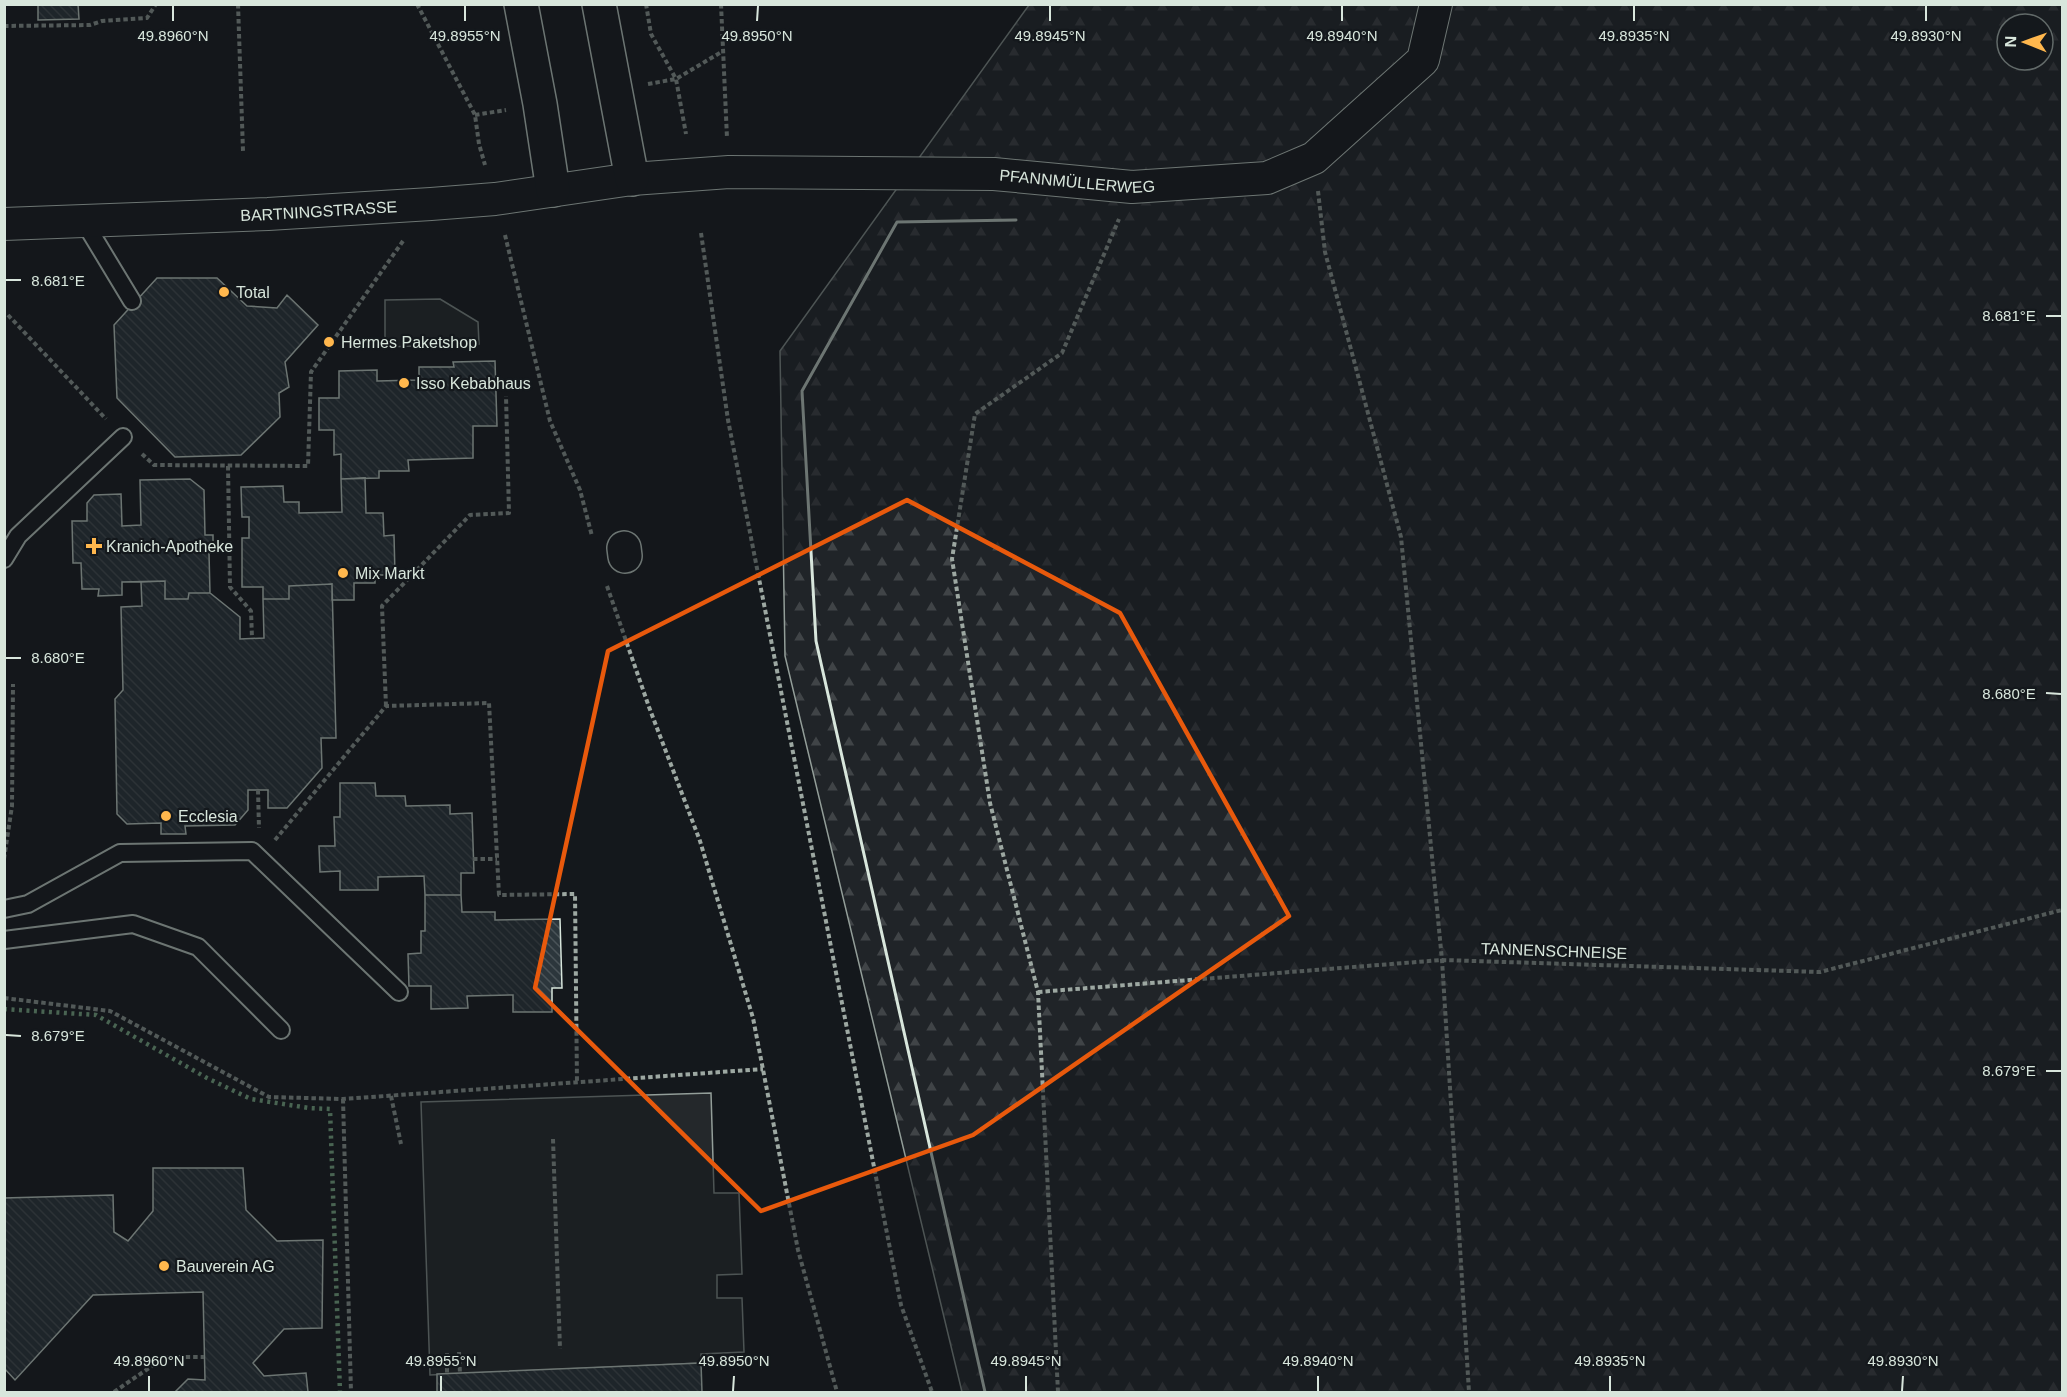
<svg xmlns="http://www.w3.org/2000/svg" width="2067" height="1397" font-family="Helvetica,sans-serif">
  <defs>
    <pattern id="forest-firs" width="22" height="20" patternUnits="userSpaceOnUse" patternTransform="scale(1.5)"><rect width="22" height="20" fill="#202428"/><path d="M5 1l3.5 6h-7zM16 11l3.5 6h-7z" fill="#404447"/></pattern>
    <pattern id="building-back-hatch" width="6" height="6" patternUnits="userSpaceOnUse" patternTransform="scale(1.5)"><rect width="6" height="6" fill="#2c363c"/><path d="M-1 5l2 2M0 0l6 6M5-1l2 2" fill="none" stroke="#4a5358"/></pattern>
  </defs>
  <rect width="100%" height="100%" fill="#14181c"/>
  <path fill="url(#forest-firs)" stroke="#939e99" stroke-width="1.5" fill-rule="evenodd" d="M1029,5H2062V1392H962L785,656L780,351ZM2007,24H2043V60H2007Z"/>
  <path fill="#24282b" stroke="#939e99" stroke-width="1.5" d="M440,299L478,322L479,344L385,347V300Z
    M711,1093L714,1193H739L742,1274L717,1275V1298H742L744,1352L701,1354V1363L430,1375L421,1102Z"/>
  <path fill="url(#building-back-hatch)" stroke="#d8e6dc" stroke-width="1.5" d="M38,4H78L79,19L38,20Z
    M157,278H217L247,306L277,308L287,295L318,325L285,362L289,387L279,393L280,417L241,455L175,457L117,398L114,325Z
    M495,361L497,426H473V458L408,460L409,471H379V478L341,479V454L334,455V430H319V398H339V371L377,370V381L419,380V367H454L453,362Z
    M365,478L366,513H383L384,536L394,535L395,575H375V583H354V600H332V584L289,586V599H263V587H242V538H249V517H242L241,487L283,486L284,502H299V513L342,512L341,479Z
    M190,479L204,490L205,535H213V553H209L210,593H189L188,599H165V581L122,582V595L98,596L99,589H82L81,563H73L72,521H87V503L94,495L121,494L122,526L141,525L140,480Z
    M165,581V599H188L189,593H210L240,617V639L264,638L263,599H289V586L332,584L336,738H321L322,768L287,808H268V790H248V810L235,825L185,826L186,834H161V823L127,824L117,814L115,699L123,690L121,607L142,606L141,582Z
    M340,783H375L376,796H405L406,806L450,805V814L472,813L474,873H461V895H425L424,876L378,877V890H340V871L320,872L319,846H335L334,817H340Z
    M425,895H461L462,912H495V920L560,919L562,988H552V1012H513V995L467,996L468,1008L431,1009V986H409L408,954L421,953V931H425Z
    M153,1168H243L246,1210L277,1241L323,1240L322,1328L284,1329L253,1363L264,1376L306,1373L308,1392H175L188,1379L205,1380L203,1292L93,1295L15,1380L4,1368V1198L113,1195L114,1232L128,1241L153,1211Z
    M701,1363L702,1392H437V1374Z"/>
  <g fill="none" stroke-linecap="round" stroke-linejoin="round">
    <defs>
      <path id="lane" d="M83,220L132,301
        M4,559L18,536L123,437
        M4,909L28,904L120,853L252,851L399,992
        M4,940L133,924L198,947L281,1030"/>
      <g id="street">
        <path id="s1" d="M4,224L268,214L431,204L495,199L632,179L729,172L994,174L1132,187L1267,178L1314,158L1423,60L1436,4"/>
      </g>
      <path id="secondary" d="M521,4L540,104L553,190
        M599,4L632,179
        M624,548L625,556"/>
    </defs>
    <use href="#lane" stroke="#d8e6dc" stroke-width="20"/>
    <use href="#street" stroke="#d8e6dc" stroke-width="34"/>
    <use href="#secondary" stroke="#d8e6dc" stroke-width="36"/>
    <path stroke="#9da8a2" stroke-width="4" stroke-dasharray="4.5 3" stroke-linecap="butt" d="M238,4L243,151
      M417,4L475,115L479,144L485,165
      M646,4L651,34L676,79L686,134
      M721,4L727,138
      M4,26L90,25L102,21L147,18L156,4
      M648,84L676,79L723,51
      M475,115L506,110
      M1318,191L1325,252L1401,537L1442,960L1469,1392
      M701,233L728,420L901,1305L932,1392
      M505,235L550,421L580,490L592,536
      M8,315L106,419
      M142,454L154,465L308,466L311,372L403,241
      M228,466L230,587L251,611L252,638
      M607,586L649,707L700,841L753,1018L798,1250L837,1392
      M386,706L382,606L470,515L509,513L506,396
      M258,790L259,828
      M275,840L386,706L489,703L499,895L575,894L577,1083
      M4,859L12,806L13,684
      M473,859H497
      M1038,992L1442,960L1820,972L2062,910
      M4,998L110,1011L269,1097L343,1099L763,1069
      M391,1096L401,1144
      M343,1099L351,1392
      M553,1139L560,1349
      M459,1352L460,1374
      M447,1353V1374
      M114,1392L165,1357H204
      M1058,1392L1038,992L990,803L952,559L975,414L1062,353L1119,219"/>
    <use href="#lane" stroke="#14181c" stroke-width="16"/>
    <use href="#street" stroke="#14181c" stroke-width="32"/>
    <use href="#secondary" stroke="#14181c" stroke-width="33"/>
    <path stroke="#8ac095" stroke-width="4.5" stroke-dasharray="3 4.5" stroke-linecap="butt" d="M4,1009L96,1015L207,1078L251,1099L309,1108L330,1109L340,1392"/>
    <path stroke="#d8e6dc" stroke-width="3" d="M985,1392L816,641L802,391L897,222L1016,220"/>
  </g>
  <path d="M0 0H2067V1397H0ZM907,500L1120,613L1289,916L973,1135L761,1211L535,988L608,651Z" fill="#14181c" fill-opacity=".55" fill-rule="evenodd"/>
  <path fill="none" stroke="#e8590c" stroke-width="4.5" stroke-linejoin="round" d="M907,500L1120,613L1289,916L973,1135L761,1211L535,988L608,651Z"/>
  <path fill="none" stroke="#d8e6dc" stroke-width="2" d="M173,21V6M465,21V6M757,21L758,6M1050,21V6M1342,21V6M1634,21V6M1926,21V6M6,280H21M2046,316H2061M6,658H21M2046,693L2061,694M6,1035L21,1036M2046,1071H2061M149,1391V1376M441,1391V1376M733,1391L734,1376M1026,1391V1376M1318,1391V1376M1610,1391V1376M1902,1391L1903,1376"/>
  <g fill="#ffb74d" stroke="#14181c" stroke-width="2">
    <circle cx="224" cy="292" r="6"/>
    <circle cx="329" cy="342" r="6"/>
    <circle cx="404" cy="383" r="6"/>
    <path d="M91 537h6v6h6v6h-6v6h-6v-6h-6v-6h6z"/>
    <circle cx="343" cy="573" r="6"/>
    <circle cx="166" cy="816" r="6"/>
    <circle cx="164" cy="1266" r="6"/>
  </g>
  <g text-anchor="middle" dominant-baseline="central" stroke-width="4.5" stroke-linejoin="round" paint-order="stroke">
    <g font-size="16" fill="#d8e6dc" stroke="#14181c">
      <text stroke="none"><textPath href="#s1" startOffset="1076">PFANNMÜLLERWEG</textPath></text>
      <text stroke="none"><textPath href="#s1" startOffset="315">BARTNINGSTRASSE</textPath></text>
      <text transform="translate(1554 951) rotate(2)">TANNENSCHNEISE</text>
    </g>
    <g font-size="16" fill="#d8e6dc" stroke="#14181c" text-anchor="start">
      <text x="236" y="292">Total</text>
      <text x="341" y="342">Hermes Paketshop</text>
      <text x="416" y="383">Isso Kebabhaus</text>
      <text x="106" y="546">Kranich-Apotheke</text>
      <text x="355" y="573">Mix Markt</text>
      <text x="178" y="816">Ecclesia</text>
      <text x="176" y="1266">Bauverein AG</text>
    </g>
  </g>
  <g font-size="15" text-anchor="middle" fill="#d8e6dc" stroke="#14181c" stroke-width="4.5" stroke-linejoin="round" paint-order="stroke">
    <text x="173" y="41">49.8960°N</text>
    <text x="465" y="41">49.8955°N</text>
    <text x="757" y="41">49.8950°N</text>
    <text x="1050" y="41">49.8945°N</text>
    <text x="1342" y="41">49.8940°N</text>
    <text x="1634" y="41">49.8935°N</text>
    <text x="1926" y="41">49.8930°N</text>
    <text x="58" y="286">8.681°E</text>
    <text x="2009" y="321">8.681°E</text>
    <text x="58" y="663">8.680°E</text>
    <text x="2009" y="699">8.680°E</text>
    <text x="58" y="1041">8.679°E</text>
    <text x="2009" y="1076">8.679°E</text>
    <text x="149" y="1366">49.8960°N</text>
    <text x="441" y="1366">49.8955°N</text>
    <text x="734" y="1366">49.8950°N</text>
    <text x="1026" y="1366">49.8945°N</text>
    <text x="1318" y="1366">49.8940°N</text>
    <text x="1610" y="1366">49.8935°N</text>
    <text x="1903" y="1366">49.8930°N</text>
  </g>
  <rect width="2067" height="1397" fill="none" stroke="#d8e6dc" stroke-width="12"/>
  <g transform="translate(2025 42) rotate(271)"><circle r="28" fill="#14181c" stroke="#626a69" stroke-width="1.5"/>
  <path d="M0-4.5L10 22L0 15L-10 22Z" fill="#ffb74d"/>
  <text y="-9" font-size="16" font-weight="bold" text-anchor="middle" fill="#d8e6dc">N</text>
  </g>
</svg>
